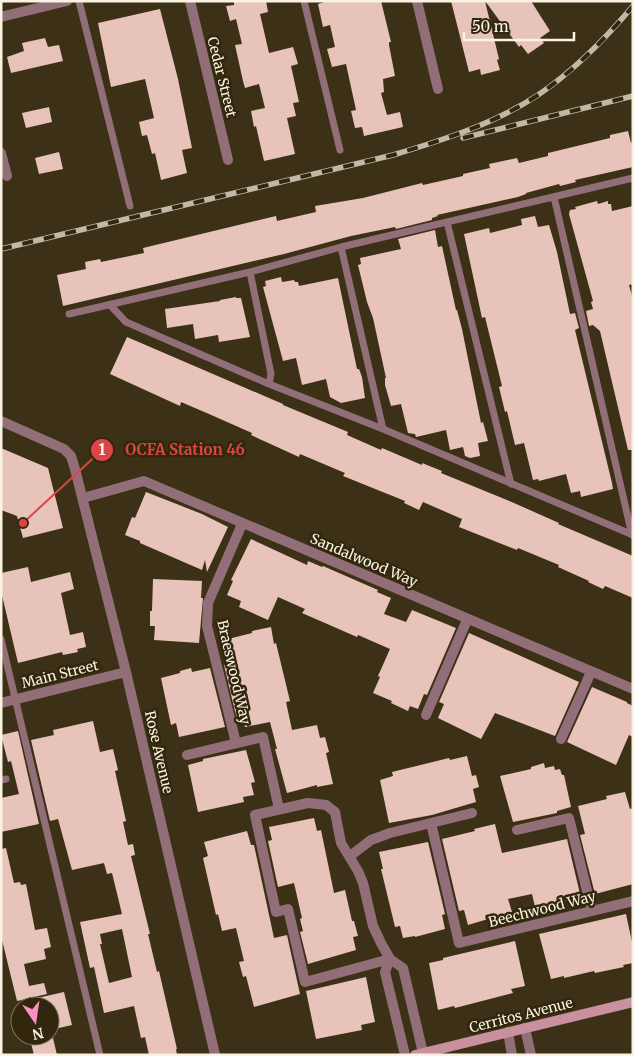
<svg xmlns="http://www.w3.org/2000/svg" width="634" height="1056" font-family="Merriweather,serif">
  <rect width="100%" height="100%" fill="#3c3116"/>
  <path fill="#e8c3b9" fill-rule="evenodd" d="M234,1H266L268,12L260,14L269,53L293,47L298,64L291,66L299,102L293,103L296,116L287,118L295,154L264,161L256,126L254,127L251,111L265,108L259,84L245,88L243,81L235,45L242,44L236,19L230,21L226,6L234,5Z
    M328,1H381L391,42H389V45L395,76L383,79L384,92L381,93L387,115L400,112L403,127L364,136L362,127L355,128L351,111L356,110L346,64L332,67L327,49L335,47L330,25L323,27L318,4Z
    M451,1H485L499,59L497,60L500,70L481,75L480,69L469,72Z
    M485,1H531L550,31L540,38L544,43L528,54L521,45L519,47Z
    M160,9L178,79L192,148L182,150L187,173L161,180L155,153L152,154L147,135L142,136L139,122L154,118L145,79L111,87L98,23Z
    M45,38L48,47L59,45L63,61L11,73L7,57L24,51L22,43Z
    M49,107L52,122L26,128L22,113Z
    M628,131L631,143L633,142V167L575,180L576,182L560,186L559,184L526,193V194L518,197L437,215L438,216L432,218V220L396,229L395,227L351,236L284,254L63,306L57,275L86,269L85,262L100,259L101,262L144,253L143,248L276,216L277,221L316,212L315,206L363,198L422,183L423,185L463,176V174L490,168L489,164L517,158L519,163L548,156V153L610,138V135Z
    M59,152L63,169L39,174L35,158Z
    M597,201L598,204L608,201V204H611L612,211L633,206V284L629,285L633,300V450H628L600,331L593,325L589,326L586,311L593,309L591,302L593,301L569,214L570,210L576,209L575,207Z
    M535,216L538,227L549,225L557,252L570,314L575,313L579,328L575,330L612,483L613,489L581,497L580,491L571,493L566,474L539,481L538,479L533,480L524,443L515,445L507,411L505,412L499,387L502,386L485,317L482,318L464,234L489,228L490,233L522,225L521,219Z
    M435,230L438,247L442,246L456,310H457L462,329L481,423L483,422L488,441L478,443L480,456L470,458L465,456L463,447L450,450L446,430L416,437L415,434L408,433L401,404L391,406L385,385V378H386L373,318L367,302L358,265L361,264L360,258L401,249L398,239Z
    M281,277L282,282L294,280L295,282H298L299,286L338,278L357,369H359L362,377L365,398L341,403L330,397L326,379L302,385L296,358L283,361L263,287L266,286L265,281Z
    M236,297V298H241L250,337L219,342L218,335L195,339L193,324L167,328L165,309L220,301V300Z
    M127,337L283,404V405L348,432L347,435L381,450L382,448L422,465V463L442,471L441,473L514,503L559,523L558,524L633,556V598L605,586L603,589L588,582L589,581L558,567L559,565L518,548L517,550L459,527L462,519L423,502L419,510L404,503L405,501L343,476L345,473L300,454L299,457L251,435L252,433L209,414L181,402L180,406L110,374Z
    M1,448L48,468L63,528L23,538L17,516L1,510Z
    M146,492L202,514L228,527L207,572L205,560L202,570L140,543V541L125,535L132,517L135,518Z
    M251,539L307,565L308,561L322,567L323,566L378,590L377,592L391,598L384,614L406,622L412,610L456,628L427,695L424,694L418,709L410,706L408,711L391,703L392,701L373,693L380,677L378,676L390,649L358,635L357,637L302,613L305,609L278,597L268,620L239,607L241,601L227,595L233,581L231,580Z
    M28,567L31,582L70,572L74,589L61,593L70,635L83,632L86,647L77,649L78,652L63,655L62,652L18,663L1,591V573Z
    M153,579L202,581L201,598H203L199,643L154,640L155,626H150V611H152Z
    M271,627L274,644L276,643L290,701L286,702L292,730L317,725L320,738L325,737L329,752L326,753L333,784L317,787V785L287,793L275,749H277L270,722L245,727L244,723L238,724L224,665L228,664L224,640L252,633V631Z
    M469,633L579,682L555,736L495,713L481,739L438,718L444,704L439,702Z
    M191,668L192,672L210,668L225,727L179,737L176,723L171,725L161,678L180,673V671Z
    M592,687L627,702V703L633,706V737L629,735L616,765L567,742Z
    M93,721L100,752L113,749L118,770L115,771L126,821L123,822L128,845L133,844L135,855L131,856L150,934H148L157,972L159,971L177,1049H176L177,1055H149L145,1037L141,1038L134,1006L104,1013L94,967L90,968L80,922L122,914L112,873L107,874L104,863L72,870L58,819L50,821L31,740L54,735L53,730ZM122,929L132,977L109,983L100,944H102L100,934Z
    M18,731L39,824L1,832V798L19,794L11,761L8,762L1,735Z
    M246,750L255,782L251,783L254,795L243,797L244,802L198,812L188,765L203,761V759Z
    M467,756L472,776L476,775L479,787L473,789L476,802L432,815L389,823L380,780L393,776L392,772L449,758L450,760Z
    M544,763L545,768L554,766L555,770L560,769L562,775H564L571,807L557,811V813L513,822L500,776L531,769V767Z
    M625,792L630,809L633,808V884L595,894L580,835L585,834L578,806L607,799L606,796Z
    M314,818L317,831L321,830L334,893L345,890L352,921H354L358,936L353,937L356,950L308,964L300,932L303,931L300,919L302,918L294,883L278,887L268,841L272,840L269,827Z
    M495,824L502,853L567,839L581,898L535,907L532,894L508,899L512,912L468,925L464,910L459,911L442,839L475,831L474,829Z
    M247,831L251,845H254L274,938L287,935L300,994L254,1007L246,976L243,977L239,962L244,961L236,928L222,931L218,914L216,915L203,858L208,856L204,842Z
    M428,842L445,914L442,915L445,929L415,937V936L403,938L400,926L395,927L381,869H383L379,852Z
    M6,848L14,883L20,882L21,885L26,884L35,930L47,928L51,947L44,949L46,959L24,964L29,986L44,983L47,994L17,1001L1,936V849Z
    M626,914L633,947V963L623,965L624,967L595,973L594,971L564,978V976L551,979L539,934Z
    M515,941L525,986L511,989L513,993L455,1008L454,1006L438,1010L429,963L443,960V958Z
    M366,977L375,1022L361,1025L362,1030L316,1039L306,991Z
    M64,992L72,1025L50,1030V1006H25L24,1001Z
    M53,1038L57,1055H34L31,1043Z"/>
  <g fill="none" stroke-linecap="round" stroke-linejoin="round">
    <path stroke="#926f78" stroke-width="7" d="M79,1L130,206
      M304,1L340,150
      M554,197L632,535
      M447,222L511,484
      M341,247L383,429
      M250,272L271,374L269,384
      M110,305L126,322L269,384L383,429L633,535
      M69,314L250,272L341,247L633,178
      M1,639L100,1055
      M1,780L6,779"/>
    <path stroke="#926f78" stroke-width="10" d="M190,1L228,160
      M417,1L438,89
      M1,17L67,1
      M1,153L7,176
      M1,421L64,449L71,456L75,469L126,672L215,1055
      M83,498L144,481L633,689
      M1,703L126,672
      M426,715L467,620
      M561,739L591,672
      M236,743L207,626L208,603L242,524
      M187,755L263,737L279,809
      M431,823L459,943L633,901
      M517,830L569,818L592,911
      M350,856L371,840L390,833L472,813
      M390,959L305,982L288,909L276,912L255,815L308,803L326,805L335,812L341,843L358,871L363,883L373,926L381,943L390,959L403,968L423,1053
      M390,959L385,972L405,1055
      M525,1028L531,1055
      M508,1032L512,1055"/>
    <path stroke="#c9909f" stroke-width="10" d="M415,1055L633,1002"/>
    <defs>
      <path id="rail" d="M463,138L633,96
        M1,249L393,155C443,140 494,124 538,95C574,71 605,39 633,6"/>
    </defs>
    <use href="#rail" stroke="#c1b9a7" stroke-width="5.5"/>
    <use href="#rail" stroke="#32270c" stroke-width="4" stroke-dasharray="11" stroke-linecap="butt"/>
  </g>
  <g text-anchor="middle" dominant-baseline="central" stroke-width="5" stroke-linejoin="round" paint-order="stroke">
    <g font-size="14" fill="#faf3e4" stroke="#32270c">
      <text transform="translate(222 77) rotate(76)">Cedar Street</text>
      <text transform="translate(364 560) rotate(23)">Sandalwood Way</text>
      <text transform="translate(234 672) rotate(77)">Braeswood Way</text>
      <text transform="translate(60 674) rotate(-14)">Main Street</text>
      <text transform="translate(159 752) rotate(77)">Rose Avenue</text>
      <text transform="translate(542 909) rotate(-14)">Beechwood Way</text>
      <text transform="translate(521 1015) rotate(-14)">Cerritos Avenue</text>
    </g>
  </g>
  <path fill="none" stroke="#db4644" stroke-width="2" d="M23 523L102 450"/>
  <g fill="#db4644" stroke="#32270c" stroke-width="2">
    <circle cx="23" cy="523" r="5"/>
    <circle cx="102" cy="450" r="12"/>
  </g>
  <g font-size="15" text-anchor="middle" font-weight="bold" fill="#fff">
    <text x="102" y="455">1</text>
  </g>
  <g font-size="15" text-anchor="middle" font-weight="bold" fill="#db4644" stroke="#32270c" stroke-width="5" stroke-linejoin="round" paint-order="stroke">
    <text x="185" y="455">OCFA Station 46</text>
  </g>
  <rect width="634" height="1056" fill="none" stroke="#faf3e4" stroke-width="5"/>
  <g transform="translate(35 1021) rotate(167)"><circle r="24" fill="#32270c" stroke="#827962"/>
  <path d="M0-4L9 19L0 12L-9 19Z" fill="#fb8fc4"/>
  <text y="-8" font-size="14" font-weight="bold" text-anchor="middle" fill="#faf3e4">N</text>
  </g>
  <path d="M464 32v8h110v-8" fill="none" stroke="#faf3e4" stroke-width="2.5"/>
  <text x="472" y="32" font-size="15" fill="#faf3e4" stroke="#32270c" stroke-width="4" paint-order="stroke">50 m</text>
</svg>
